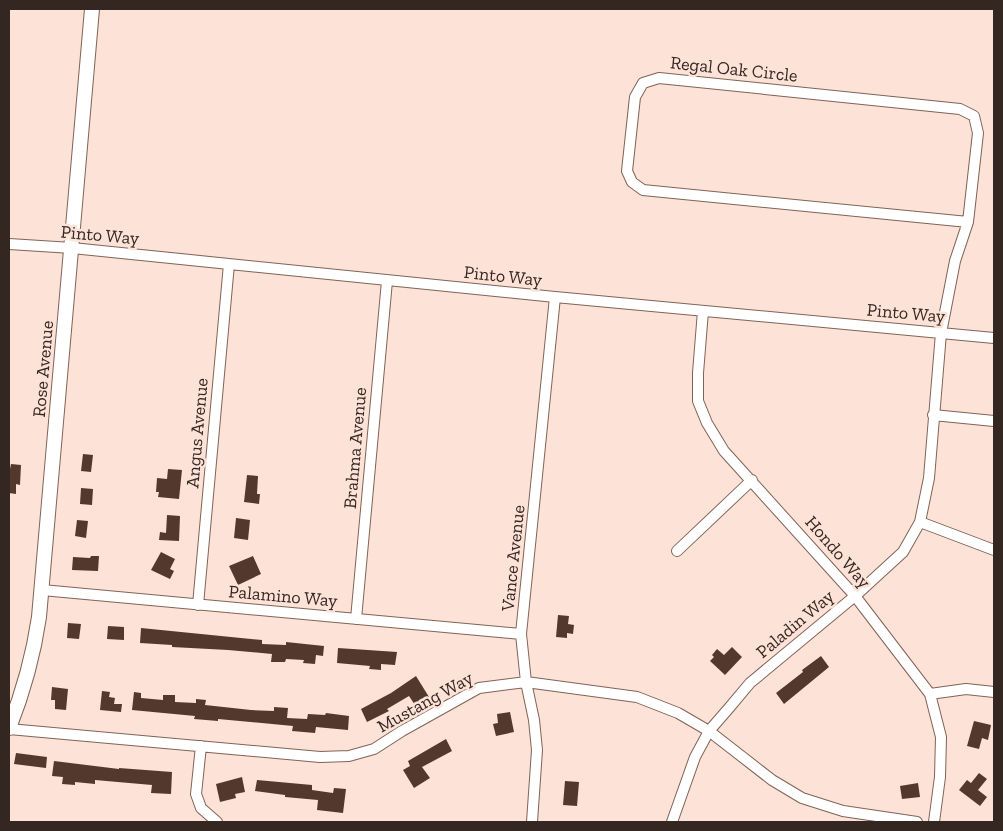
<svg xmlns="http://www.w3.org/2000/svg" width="1003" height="831" font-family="'Zilla Slab',serif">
  <rect width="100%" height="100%" fill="#fde2d7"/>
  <path fill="#53392d" d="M83,454L93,455L91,472L81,471Z
    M11,464L21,465L20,485L16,484V494L9,493V469H10Z
    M168,469L182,470L179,499L158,497L159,492H156L157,478L167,479Z
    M247,475L258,476L257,494H260L259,504L244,502Z
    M81,488L93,489L92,505L80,504Z
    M167,515L180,516L179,541L159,540L160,532L166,533Z
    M236,518L250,520L248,540L234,538Z
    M77,520L88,521L86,538L75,536Z
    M161,552L175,559L170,569L174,571L170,579L151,570Z
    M91,556H99L98,571L72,570L73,557L90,558Z
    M253,556L261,574L238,585L229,566Z
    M558,615L569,616L568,624L574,625L573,634L567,633V638L556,637Z
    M68,623L81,624L79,639L67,638Z
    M108,626L124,627V640L107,639Z
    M141,628L262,640V644L286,645V642L324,646L323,656L316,655L315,664L303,663L304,660L286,659L285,662H271L272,654L228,650L172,647V645L140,643Z
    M732,647L742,657L725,675L710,661L714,657L712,655L717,649L724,655Z
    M338,648L397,652L395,665L381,664V670L369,669L370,666L337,663Z
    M821,656L829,667L784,704L776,693L803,672L802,670Z
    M416,676L429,697L415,705L409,696L387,709L389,711L367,722L361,709L391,693Z
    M52,687L68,689L66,710L55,709V700H51Z
    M102,691L110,692L109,697L115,698L114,704H122L121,712L100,710Z
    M134,692L141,693V698L163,700V695H175V702L196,703V699L206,700L205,705L251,710L274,711V707L288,708L287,718L307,719L308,714L325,715L326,713L349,716L348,730L316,727L315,733L292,731L293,726L218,719V721L194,719L195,716L132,710Z
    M510,712L514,732L496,736L493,724L498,723L497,714Z
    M974,721L991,725L988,740L982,738L979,749L967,746Z
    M446,739L452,751L422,767L430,778L414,788L403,770L410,766L408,761Z
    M16,753L47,757L46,768L14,764Z
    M54,761L119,769V768L172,772L171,794L151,793L152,785L95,780V784L75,782V785L62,784L63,777L52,776Z
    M979,773L987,779L978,790L987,797L980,806L959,790L967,780L971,783Z
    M242,777L245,792L235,794L236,798L220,802L216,784Z
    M257,780L312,785V790L333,793L334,788L346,789L343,813L317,810L318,800L285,797V795L255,791Z
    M565,781L579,782L577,806L563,805Z
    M918,783L920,797L902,799L900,786Z"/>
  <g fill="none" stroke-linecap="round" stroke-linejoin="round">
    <defs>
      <path id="street" d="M9,244L72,248L555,297L994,338
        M703,311L698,373V401L707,423L724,451L855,596L930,694L941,737L940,777L934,822
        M933,415L994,421
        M920,522L994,550
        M677,551L752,480
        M42,590L521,634
        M198,605L229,264
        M356,619L387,281
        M930,694L966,689L994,692
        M9,729L320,757L349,756L374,749L402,731L479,688L526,682L637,697L678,713L709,731L772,780L802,798L843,811L917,822
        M201,746L196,794L201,808L217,822
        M532,822L537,750L534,720L526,682L521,634L555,297
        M672,822L695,757L709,731L729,708L750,683L855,596L903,552L920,522L929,478L941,333L955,261L968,222L978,133L974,116L960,109L659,78L643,83L635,97L627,171L632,182L643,190L968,222"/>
      <path id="secondary" d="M9,728C24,690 33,658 39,617L92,9"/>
    </defs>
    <use href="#street" stroke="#806356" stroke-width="12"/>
    <use href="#secondary" stroke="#806356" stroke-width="16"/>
    <use href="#street" stroke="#fff" stroke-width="10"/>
    <use href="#secondary" stroke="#fff" stroke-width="14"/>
  </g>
  <g text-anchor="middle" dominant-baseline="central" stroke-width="5" stroke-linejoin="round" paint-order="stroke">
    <g font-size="18" fill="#342722" stroke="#fde2d7">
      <text transform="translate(734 69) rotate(6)">Regal Oak Circle</text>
      <text transform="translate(100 235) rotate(5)">Pinto Way</text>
      <text transform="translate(503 276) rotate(6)">Pinto Way</text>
      <text transform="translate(906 313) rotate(5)">Pinto Way</text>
      <text transform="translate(43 369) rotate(-85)">Rose Avenue</text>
      <text transform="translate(197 433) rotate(-85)">Angus Avenue</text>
      <text transform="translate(355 448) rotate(-85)">Brahma Avenue</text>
      <text transform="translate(838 552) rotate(49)">Hondo Way</text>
      <text transform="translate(513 558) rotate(-84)">Vance Avenue</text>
      <text transform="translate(283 596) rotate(5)">Palamino Way</text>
      <text transform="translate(795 624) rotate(-40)">Paladin Way</text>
      <text transform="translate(425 702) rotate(-29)">Mustang Way</text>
    </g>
  </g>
  <rect width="1003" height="831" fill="none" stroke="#342722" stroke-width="20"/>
</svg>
